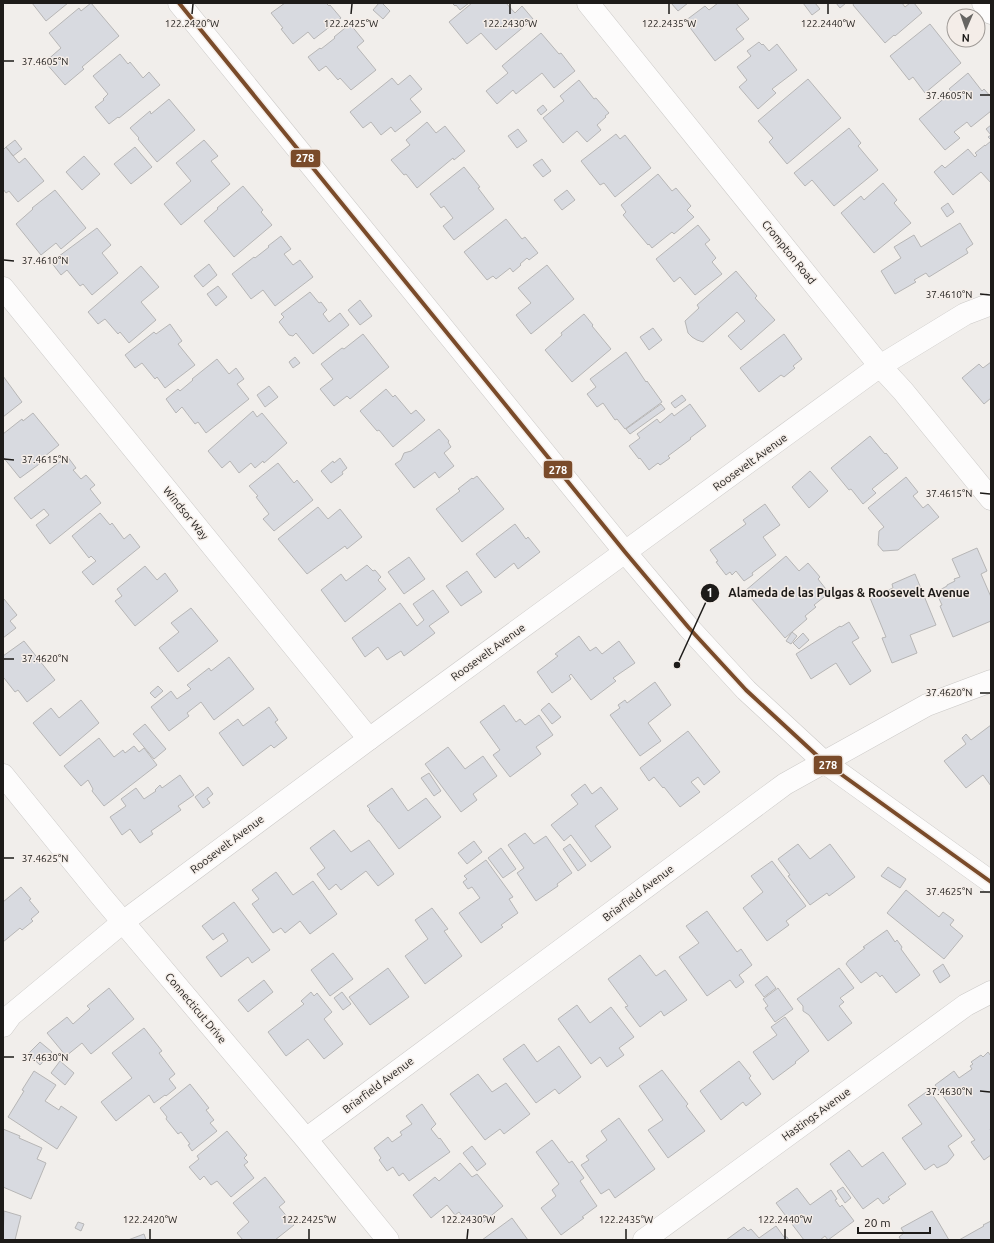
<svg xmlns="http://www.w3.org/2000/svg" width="994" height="1243" font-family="Ubuntu,sans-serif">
  <rect width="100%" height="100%" fill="#f1eeeb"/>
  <path fill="#d8dae0" stroke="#b7b6b6" d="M32,3H68L46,21Z
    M91,3L119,36L82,67L84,69L65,85L45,62L61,48L49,33L79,8L81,11Z
    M285,3H326L329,6L330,5L341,18L314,39L308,32L293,44L281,29L283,28L271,13Z
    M379,3H382L390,11L383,19L373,10Z
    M452,3H469L460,10L456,5L455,6Z
    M472,3H506L515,13L522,6L533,19L496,50L481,33L467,44L449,22Z
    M671,3H688L678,11Z
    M718,3H736L749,19L736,29L744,39L715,61L685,21L705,6L709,10Z
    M803,3H815L820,9L812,15Z
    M836,3H846L840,8Z
    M854,3H902L905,7L910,3H914L922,13L895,36L894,35L885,43L853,5Z
    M350,24L364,41L357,47L376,70L351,90L340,78L338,80L326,66L319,71L308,57L320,48L321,49L335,38L334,37Z
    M930,24L961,63L925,93L913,77L909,80L890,56Z
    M541,33L559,54L561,53L575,71L554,88L542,73L516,94L513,90L497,104L486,91L508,73L502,66Z
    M759,42L762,45L763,44L769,51L777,44L797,70L772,89L776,93L758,109L739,87L747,80L737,67L751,56L747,51Z
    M120,54L128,64L130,62L143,78L149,72L160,85L119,118L118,117L109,124L95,107L104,100L103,99L108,94L93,76Z
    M968,73L982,91L984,89L991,97V111L971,127L967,122L954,132L960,138L945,150L919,119L952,92L949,89Z
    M410,75L422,89L410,99L421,112L395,132L391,127L381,135L371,122L363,128L350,112L392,78L398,85Z
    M808,79L841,118L787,164L769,142L773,138L758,121Z
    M579,80L594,99L596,98L609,113L605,116L606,117L597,125L601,130L587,142L577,131L563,143L543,118L564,101L560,96Z
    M169,99L195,130L157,162L138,139L139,138L130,128L150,111L151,114Z
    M543,105L547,110L541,115L537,110Z
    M427,122L436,133L445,126L465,151L454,160L453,158L417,188L406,174L404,175L391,160L410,145L406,140Z
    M991,125V140L988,137L991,135L986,129Z
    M849,128L861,143L858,146L878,170L834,206L812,180L805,186L794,173Z
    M518,129L527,141L517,148L508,136Z
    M616,134L620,139L625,135L651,168L615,197L604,183L600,185L581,161Z
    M15,140L22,149L13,156L6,147Z
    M204,140L218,156L211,161L230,184L181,225L164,204L191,181L176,163Z
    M991,141V183L981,172L953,195L934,172L942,165L945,168L968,149L975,157L977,155L975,153L985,145V146Z
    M6,147L19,163L25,158L44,181L18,202L9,191L6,193L3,189V150Z
    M135,147L152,167L131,184L114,164Z
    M84,156L100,174L82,190L66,172Z
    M542,159L551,171L543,177L533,165Z
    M464,167L480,187L478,188L494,209L454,240L443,226L453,218L444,206L441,208L430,194Z
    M658,174L672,191L676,188L691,206L687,210L694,217L674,234L672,232L652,248L649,244L648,245L623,215L626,212L621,205Z
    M883,183L897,200L894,203L911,223L874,253L841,213L861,196L864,200Z
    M243,186L263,210L261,212L272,225L234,257L204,221L218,209L217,208Z
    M55,190L86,228L61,249L56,243L41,255L16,224L33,209L32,208Z
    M567,190L575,200L562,210L554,200Z
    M948,203L954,212L947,217L941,208Z
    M506,219L522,239L525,237L538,253L529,260L527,258L520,264L521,265L513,272L510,268L496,279L493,276L487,280L464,252Z
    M960,223L973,244L966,249L968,253L929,277L926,273L914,280L916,282L895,294L881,271L901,258L894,247L914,235L921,247Z
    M698,225L710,240L705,244L716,258L712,262L722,274L695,295L680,277L674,282L656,259Z
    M97,228L111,245L102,253L118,273L92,295L83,284L80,286L67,270L61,275L51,262Z
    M281,236L291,249L284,254L293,265L300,260L313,277L275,306L263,290L251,299L232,274L254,257L255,258L269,247L268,246Z
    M209,264L217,275L203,287L194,276Z
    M547,265L574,299L531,334L516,315L531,303L518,288Z
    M141,266L159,287L141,302L156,320L129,343L120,332L118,334L105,319L98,324L88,312Z
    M736,271L757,296L755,298L775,320L741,350L728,336L745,321L737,312L703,342L697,340L692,337L688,333L685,321L699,308L697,305Z
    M218,286L227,297L216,306L207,294Z
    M310,292L319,303L321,302L327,310L323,314L329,322L340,313L349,325L313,354L296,333L293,336L289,335L279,322L284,317L281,314Z
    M360,300L372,316L360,325L348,310Z
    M584,314L593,325L592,326L611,349L572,382L545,350L562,335L561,333Z
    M170,324L182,341L178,344L195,365L165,388L157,377L155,379L142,363L135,368L125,355L154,332L156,334Z
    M653,328L662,340L649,350L640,337Z
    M363,334L389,367L350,399L347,396L334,406L320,389L333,379L321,364L342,348L344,349Z
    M784,334L802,359L793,366L795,368L784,377L781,375L759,392L740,368Z
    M626,352L646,382L647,381L662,402L625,429L617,419L615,420L603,403L597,407L587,394L596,387L590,379Z
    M295,357L300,363L293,368L289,362Z
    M217,359L229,374L236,368L244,379L237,384L249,399L206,433L198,422L195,424L182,407L176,413L166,399L178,389L180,391L193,380L192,379Z
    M991,362V398L984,404L962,378L979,364L983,368Z
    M3,376L22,402L3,417Z
    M269,386L278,397L265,407L257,395Z
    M386,389L393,397L395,395L411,414L416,410L425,420L393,447L379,430L377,431L360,411Z
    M682,395L686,400L675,408L671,403Z
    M661,404L665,409L630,434L626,429Z
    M690,404L706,426L690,438L691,439L668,456L670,458L660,465L658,463L649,470L640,458L639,459L629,446L640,438L637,434L657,419L660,423L672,413L674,416Z
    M253,411L257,417L262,413L287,443L264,463L263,461L255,468L251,463L239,473L230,461L222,468L208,451Z
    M33,413L59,445L40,460L42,462L20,478L3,457V434L22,419L23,421Z
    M439,429L449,441L448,442L451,447L444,453L454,466L439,478L435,472L414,488L395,464L401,460L404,453L411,451Z
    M870,436L885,454L886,453L898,468L872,489L876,493L863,504L851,489L849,490L831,468Z
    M67,456L76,468L73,470L81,479L86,475L95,485L90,489L101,503L50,544L36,525L49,515L44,509L31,519L14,498Z
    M340,458L347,468L342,472L343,474L331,483L321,471L333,461L334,463Z
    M278,463L294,483L297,480L313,500L274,531L263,519L269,514L256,497L258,496L249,486Z
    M810,471L828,491L809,508L792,487Z
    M477,476L504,509L462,542L436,509L460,491L458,489L472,478L473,479Z
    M906,477L918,492L913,496L923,508L928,504L939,517L898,550L883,551L878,545L879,531L884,527L868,508Z
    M765,504L780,525L763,537L776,555L752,573L753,575L744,581L736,571L732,575L730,572L726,575L716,562L718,561L710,550L746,524L743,520Z
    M318,507L328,519L340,509L362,537L347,549L345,546L307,574L278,539Z
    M100,513L110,525L112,523L124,539L130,534L140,547L93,585L82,572L96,561L91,556L89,558L72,536Z
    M515,524L526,539L528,537L540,552L518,569L514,563L495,578L476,554Z
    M977,548L987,571L981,574L991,597V621L953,637L940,606L942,605L936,592L947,586V585L955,581L954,579L960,577L952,559Z
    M786,556L799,571L808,563L820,577L818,579L829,593L814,605L816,607L805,616L807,619L785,638L745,591Z
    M409,557L425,579L404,594L388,572Z
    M367,565L373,571L375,570L381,577L378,580L386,589L345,622L321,590L341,574L346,581Z
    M145,566L157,580L165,573L178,591L135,626L115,601L122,596L117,589Z
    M467,571L482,592L461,606L446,586Z
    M915,574L936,625L910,635L917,653L892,663L882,638L886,637L870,598L893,588L892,584Z
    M433,590L449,612L429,626L435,633L404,656L401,651L387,660L378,647L365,657L352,638L400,603L417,626L424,620L413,604Z
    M4,599L17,615L10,621L16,628L3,638V600Z
    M191,608L218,641L178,672L159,648L179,632L171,623Z
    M849,622L859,638L852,642L871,671L850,685L836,663L811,679L796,654L840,626L841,627Z
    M792,632L797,636L791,644L786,641Z
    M803,633L809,640L799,649L793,643Z
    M579,636L590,651L596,647L602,654L619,641L635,663L613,678L616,681L591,700L571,674L569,676L571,679L552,693L537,672L558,656L555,654Z
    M24,641L55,680L27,702L18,690L15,692L4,678H3V656Z
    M229,657L254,689L214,720L201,702L187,713L189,716L169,731L151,707L171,691L177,699L191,689L187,685L209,668L211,671Z
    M655,682L671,705L648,723L661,741L640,756L610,715L620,708L618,705L625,700L627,703Z
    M158,686L163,691L155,698L150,693Z
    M81,700L99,723L60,756L33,723L51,708L59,718Z
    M549,703L561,717L552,724L541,710Z
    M504,705L516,722L520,719L525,725L539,715L553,735L536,747L541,754L510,777L493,755L500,750L480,722Z
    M269,707L278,720L275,722L287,738L274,748L271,745L243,766L219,733L238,719L243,726Z
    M145,724L166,749L154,759L133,734Z
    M991,725V786L983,775L966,788L944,761L966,744L962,738L966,734L971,740Z
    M688,731L720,772L704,785L698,777L691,782L700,792L680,807L664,787L663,788L654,777L649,781L640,768Z
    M99,738L114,757L123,750L125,753L134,746L139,752L144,748L157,765L104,806L92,791L93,789L88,780L81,786L64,766Z
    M448,747L465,769L483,756L497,776L473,794L477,800L461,812L425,764Z
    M429,773L441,791L434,796L421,778Z
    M180,775L194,795L178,806L181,810L151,831L153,834L140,843L130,829L122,835L110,817L126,806L121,799L136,788L144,799L156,791L155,790L160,785L162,788Z
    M585,784L592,794L601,787L618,809L595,826L611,847L591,862L571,835L564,841L551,825L578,804L571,795Z
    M208,787L213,794L207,799L210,803L203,808L195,797Z
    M392,788L408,811L426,798L441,817L399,849L379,822H378L369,810L370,809L367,806Z
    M334,830L351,852L369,840L394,874L378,886L366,871L341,890L336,884L329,890L317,874L325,868L310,848Z
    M525,833L534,844L546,836L572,873L557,884L558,886L536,901L517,873L524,868L508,845Z
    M474,841L482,852L467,864L458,853Z
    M570,844L586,865L578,871L563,849Z
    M798,844L810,859L830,844L855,877L829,896L827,893L810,905L788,876L790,875L778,859Z
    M501,848L516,869L503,878L488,858Z
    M486,860L513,897L509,899L518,913L501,925L503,927L481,943L459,913L480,898L472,887L468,889L463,882L467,879L464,876Z
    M772,861L806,906L786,921L789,925L767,941L743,908L763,892L751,876Z
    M888,867L906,879L900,888L881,876Z
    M276,872L293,895L313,881L337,914L310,934L300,921L285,933L281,928L273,933L252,904L259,899L252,890Z
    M21,887L31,899L29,900L39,912L31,919L33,921L22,930L20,928L3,942V902Z
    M906,890L939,917L943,912L954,920L950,925L963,936L944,959L887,913Z
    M234,902L270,950L252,963L248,957L221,977L206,957L228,941L223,933L213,940L202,926Z
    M432,908L448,929L444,931L462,956L425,984L405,956L428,939L415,920Z
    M707,911L737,952L741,949L752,965L739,975L744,982L736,988L730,980L707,996L679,957L699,943L686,926Z
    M887,930L895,942L897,940L902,947L901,949L920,975L896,993L882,975L880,977L876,972L861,983L846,964L848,961L865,948L863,947Z
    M333,953L353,979L330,996L311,970Z
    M640,955L656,976L665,970L687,1000L664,1016L661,1011L640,1027L625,1007L628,1006L608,979Z
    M943,964L950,976L940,983L933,971Z
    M388,968L409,997L370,1025L349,997Z
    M839,968L854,988L840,998L844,1002L839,1006L852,1023L828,1041L809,1015L803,1011V1006L797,999Z
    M767,976L776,988L764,997L755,985Z
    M264,980L273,992L248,1012L238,1000Z
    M109,988L134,1019L91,1054L82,1043L66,1056L47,1033L67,1017L73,1024L90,1009L87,1006Z
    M778,988L793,1009L775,1022L765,1008L768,1006L763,999Z
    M311,992L314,996L317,993L332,1012L324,1019L343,1044L324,1059L308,1039L286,1056L268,1032L304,1004L301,1001Z
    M342,992L351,1004L343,1010L334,998Z
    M577,1005L590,1023L611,1007L634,1037L619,1048L624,1055L607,1067L600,1057L591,1064L558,1019Z
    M785,1017L809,1051L795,1062L796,1063L773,1080L753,1052L777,1035L771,1027Z
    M144,1028L162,1051L159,1053L175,1074L169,1079L176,1088L166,1096L165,1095L154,1103L149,1095L116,1121L101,1102L132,1078L112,1053Z
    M40,1042L52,1052L40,1065L28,1054Z
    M524,1044L537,1062L559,1046L581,1077L559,1094L555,1089L536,1103L503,1059Z
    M988,1052L991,1056V1128L990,1129L991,1131V1155L984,1160L971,1142L975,1140L935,1085L954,1071L959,1078L972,1069L970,1066L973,1064L971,1062L981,1055L983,1057Z
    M60,1061L74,1073L65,1085L51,1073Z
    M739,1061L751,1076L749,1078L761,1094L746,1106L743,1102L721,1120L700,1091Z
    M662,1070L688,1104L686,1106L705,1131L668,1158L648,1130L663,1120L639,1086Z
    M34,1071L56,1085L45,1101L59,1110L61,1106L77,1117L57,1149L8,1117L24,1091L22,1090Z
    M478,1074L492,1092L506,1083L530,1114L504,1134L500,1129L485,1140L450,1094Z
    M190,1084L209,1108L206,1110L214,1120L210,1123L217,1131L192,1151L188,1145L190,1144L181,1132L178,1134L166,1119L167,1117L160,1108Z
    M929,1090L962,1136L948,1146L954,1155L947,1163L937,1168L934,1164L925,1170L902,1138L922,1124L908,1105Z
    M422,1104L436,1124L431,1129L439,1139L440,1138L450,1152L409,1181L403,1173L399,1176L393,1167L387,1171L379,1160L381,1158L374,1148L388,1137L392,1142L402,1135L400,1132L412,1124L406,1116Z
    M619,1118L655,1169L615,1198L609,1189L601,1194L581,1165L589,1160L586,1156L607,1140L601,1131Z
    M3,1129L20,1136L19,1138L42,1148L37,1159L46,1163L31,1199L3,1187Z
    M227,1131L247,1155L244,1158L248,1162L244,1165L254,1178L231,1197L217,1181L211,1185L204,1176L200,1180L189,1167L199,1159L197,1156Z
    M552,1140L569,1163L572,1161L584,1178L580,1181L597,1206L582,1217L584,1218L561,1235L541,1208L556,1196L552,1190L559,1184L536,1152Z
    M472,1146L486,1164L477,1171L463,1153Z
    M849,1150L862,1167L883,1152L906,1184L888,1197L890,1199L883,1204L878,1198L863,1209L830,1164Z
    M460,1163L472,1177L477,1174L503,1206L481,1224L475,1217L468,1223L459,1212L455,1215L447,1205L431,1218L413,1195L435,1177L439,1181Z
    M265,1177L285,1202L279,1207L294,1225L275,1240H243L237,1233L249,1222L233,1203Z
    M843,1187L851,1198L845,1203L837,1191Z
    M797,1188L810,1205L831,1190L837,1199L835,1200L840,1207L842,1205L854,1221L828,1240L825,1236L820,1240H804L776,1203Z
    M4,1211L21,1216L15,1240H3Z
    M932,1211L949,1240H901L899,1237L904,1233L901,1228Z
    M512,1218L528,1240H482Z
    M991,1221V1240H959L984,1226L983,1225Z
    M78,1222L84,1224L81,1231L75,1228Z
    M776,1226L784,1237H787L789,1240H726L744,1227L748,1231L751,1229L759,1238Z
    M144,1234L146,1240H128Z"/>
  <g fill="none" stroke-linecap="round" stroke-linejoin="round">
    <defs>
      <path id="street" d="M588,3L880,366L903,391L991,499
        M983,3L991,13
        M3,288L369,739
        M625,552L880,366L965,314L991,304
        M3,775L101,896L306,1139L388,1240
        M306,1139L785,784L927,705L991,681
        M644,1240L966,1005L991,992"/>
      <path id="secondary" d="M179,3L625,552L689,628L746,690L824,762L991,882
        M3,1026L11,1015L123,922L369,739L625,552"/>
    </defs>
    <use href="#street" stroke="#cccac8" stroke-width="23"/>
    <use href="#secondary" stroke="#cccac8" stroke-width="23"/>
    <use href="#street" stroke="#fdfcfc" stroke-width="22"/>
    <use href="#secondary" stroke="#fdfcfc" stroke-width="22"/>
    <defs>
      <path id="bus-1" d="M179,3L625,552L689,628L746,690L824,762L991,882"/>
    </defs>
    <use href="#bus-1" stroke="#f4ede8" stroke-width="7"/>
    <use href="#bus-1" stroke="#7a4b2a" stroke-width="4"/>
  </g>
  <path fill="none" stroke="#1d1b19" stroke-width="1.5" d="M192,14L193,4M351,14L352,4M510,14V4M669,14V4M828,14V4M4,61H14M980,95H990M4,260L14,261M980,294L990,295M4,459L14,460M980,493L990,494M4,659H14M980,693H990M4,858H14M980,892H990M4,1057H14M980,1091L990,1092M150,1239V1229M309,1239V1229M467,1239L468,1229M626,1239V1229M785,1239V1229"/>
  <g text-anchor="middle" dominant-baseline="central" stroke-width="3" stroke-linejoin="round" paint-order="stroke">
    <g font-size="11" fill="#1d1b19" stroke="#f4ede8">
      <text transform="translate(789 252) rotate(51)">Crompton Road</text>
      <text transform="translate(750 462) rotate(-36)">Roosevelt Avenue</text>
      <text transform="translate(186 513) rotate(51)">Windsor Way</text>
      <text transform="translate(488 652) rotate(-36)">Roosevelt Avenue</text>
      <text transform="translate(227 844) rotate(-37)">Roosevelt Avenue</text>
      <text transform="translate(638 893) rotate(-37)">Briarfield Avenue</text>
      <text transform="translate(196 1008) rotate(50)">Connecticut Drive</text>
      <text transform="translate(378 1085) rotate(-37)">Briarfield Avenue</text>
      <text transform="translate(816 1114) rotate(-36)">Hastings Avenue</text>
    </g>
  </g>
  <g font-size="10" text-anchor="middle" fill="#1d1b19" stroke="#f4ede8" stroke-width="3" stroke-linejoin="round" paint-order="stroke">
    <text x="192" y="27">122.2420°W</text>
    <text x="351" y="27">122.2425°W</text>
    <text x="510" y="27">122.2430°W</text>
    <text x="669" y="27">122.2435°W</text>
    <text x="828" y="27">122.2440°W</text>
    <text x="45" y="65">37.4605°N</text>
    <text x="949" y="99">37.4605°N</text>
    <text x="45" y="264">37.4610°N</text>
    <text x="949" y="298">37.4610°N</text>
    <text x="45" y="463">37.4615°N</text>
    <text x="949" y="497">37.4615°N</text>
    <text x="45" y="662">37.4620°N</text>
    <text x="949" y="696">37.4620°N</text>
    <text x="45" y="862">37.4625°N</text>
    <text x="949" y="895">37.4625°N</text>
    <text x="45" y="1061">37.4630°N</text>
    <text x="949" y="1095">37.4630°N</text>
    <text x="150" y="1223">122.2420°W</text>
    <text x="309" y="1223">122.2425°W</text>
    <text x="468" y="1223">122.2430°W</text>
    <text x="626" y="1223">122.2435°W</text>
    <text x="785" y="1223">122.2440°W</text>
  </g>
  <path fill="none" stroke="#1d1b19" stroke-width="1.5" d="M677 665L710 593"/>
  <g fill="#1d1b19" stroke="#f4ede8" stroke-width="1.5">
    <circle cx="677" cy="665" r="4"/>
    <circle cx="710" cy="593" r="10"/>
  </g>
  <g font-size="12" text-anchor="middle" font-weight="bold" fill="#fff">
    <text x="710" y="597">1</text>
  </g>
  <g font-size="12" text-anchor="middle" font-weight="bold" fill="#1d1b19" stroke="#f4ede8" stroke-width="3" stroke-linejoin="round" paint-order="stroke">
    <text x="849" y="597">Alameda de las Pulgas &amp; Roosevelt Avenue</text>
  </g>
  <g stroke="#f4ede8" stroke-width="1.5">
    <rect x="290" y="149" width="31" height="19" rx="4" fill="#7a4b2a"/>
    <rect x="543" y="460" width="30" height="19" rx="4" fill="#7a4b2a"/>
    <rect x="813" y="755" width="30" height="20" rx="4" fill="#7a4b2a"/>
  </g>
  <g font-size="11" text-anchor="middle" font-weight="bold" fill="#fff">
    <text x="305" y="162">278</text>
    <text x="558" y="474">278</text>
    <text x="828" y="769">278</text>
  </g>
  <rect width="994" height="1243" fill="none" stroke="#1d1b19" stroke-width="8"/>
  <g transform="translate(966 28) rotate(182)"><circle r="19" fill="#f4ede8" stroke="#9e9995"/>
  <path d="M0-3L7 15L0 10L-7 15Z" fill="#676562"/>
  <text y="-6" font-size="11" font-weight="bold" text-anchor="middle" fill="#1d1b19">N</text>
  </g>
  <path d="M858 1227v6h72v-6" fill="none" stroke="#1d1b19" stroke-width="2"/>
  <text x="864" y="1227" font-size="12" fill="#1d1b19" stroke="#f4ede8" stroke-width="3" paint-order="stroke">20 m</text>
</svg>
